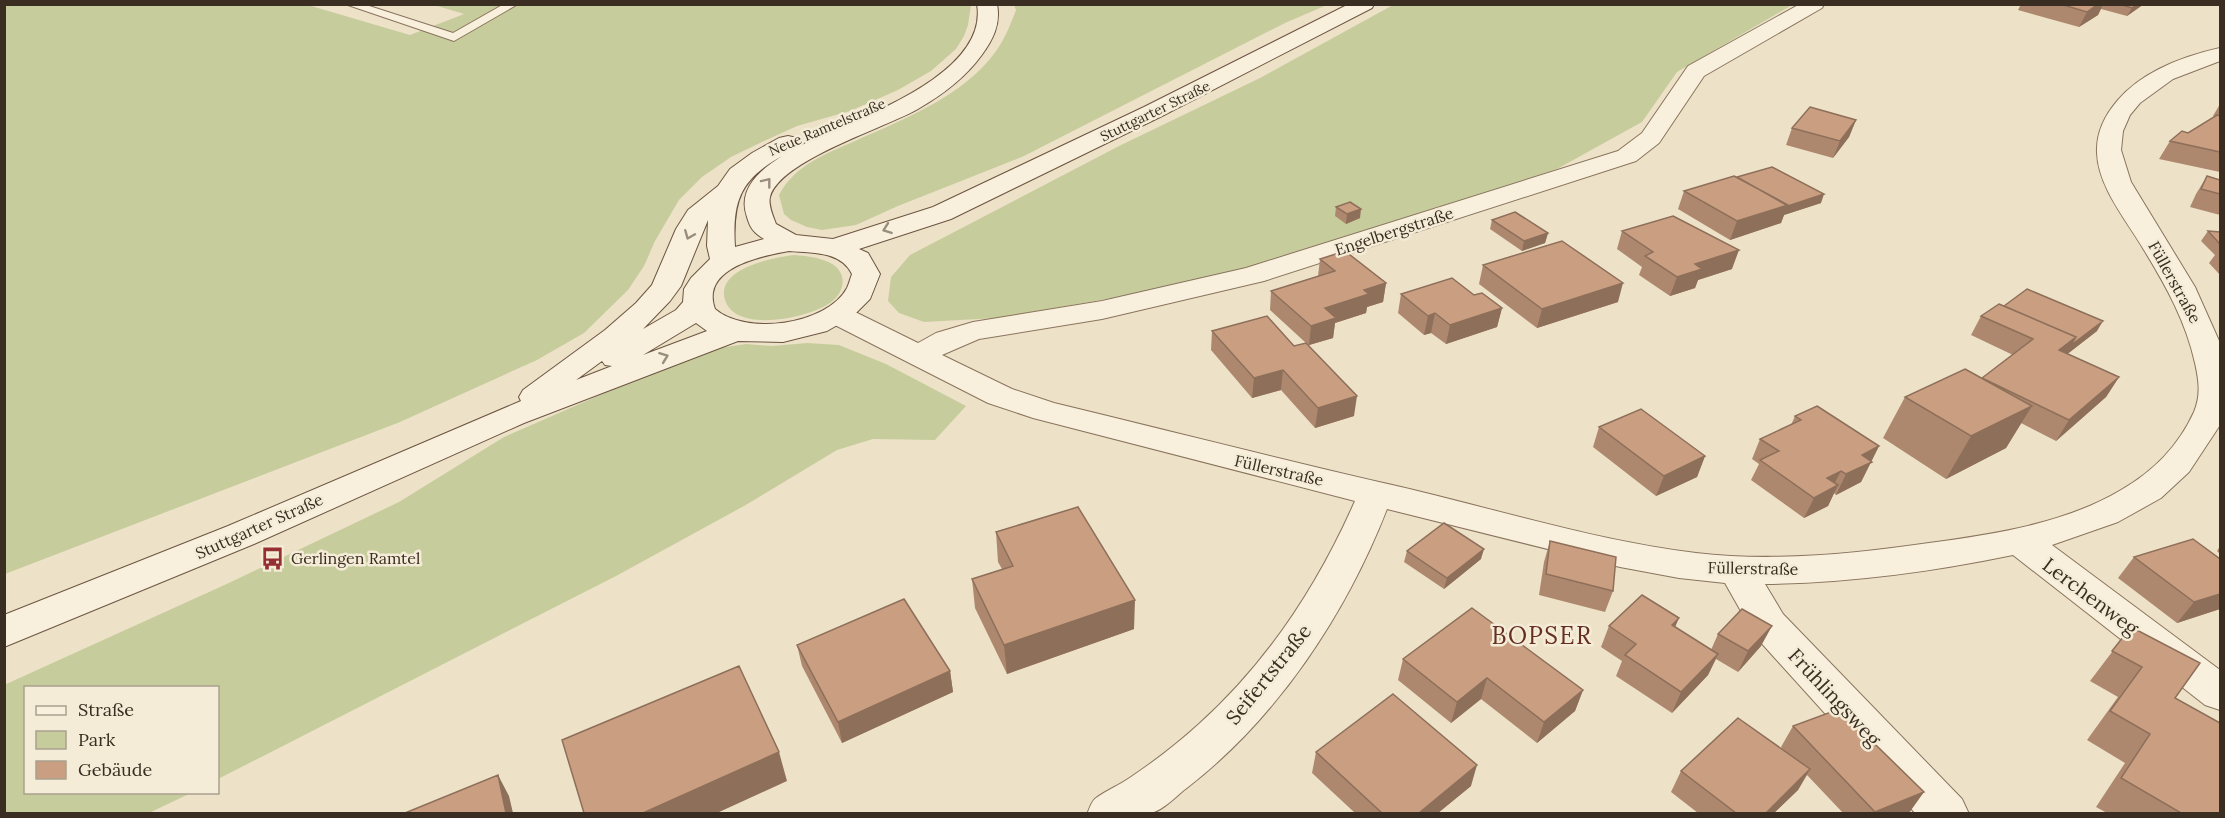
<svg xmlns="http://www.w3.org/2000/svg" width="2225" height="818" font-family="Lora,serif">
  <rect width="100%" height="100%" fill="#ede2c8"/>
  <path fill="#c7cc9c" d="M5,5H308L410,35L464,14L434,5H971L968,25L964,36L956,49L931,71L898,90L850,111L797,126L762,142L731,157L702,177L679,200L655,241L644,266L628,290L584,333L537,360L400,422L5,574Z
    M1014,5H1327L1285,23L1024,156L898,206L856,225L822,230L807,227L791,220L784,214L779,195C795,165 825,154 855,141C904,119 964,96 996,51C1005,39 1011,23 1016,10Z
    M1393,5H1792L1677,72L1642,122L1557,169L1309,254L1163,289L997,318L924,322L899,313L888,301L891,277L910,255L1119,146L1260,78Z
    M795,255C806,256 816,257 826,261C848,269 847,291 830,303C808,318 736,334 725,300C715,268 775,257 795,255Z
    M807,343L839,345L886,364L966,406L935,440L873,439L837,450L744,506L616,576L218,779V688H26V792L191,793L149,813H5L4,685L231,582L399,502L504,437L680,360L719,348L746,344L772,346Z"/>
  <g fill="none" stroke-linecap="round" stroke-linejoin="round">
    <defs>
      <path id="lane" d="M345,4H363L453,33L504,4H518L454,41Z"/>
      <path id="street" d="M1800,4H1824L1822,8L1704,76L1659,143L1636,161L1264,281L1102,319L979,339L942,355L1012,389L1054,403C1162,429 1271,457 1379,482C1484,505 1588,540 1696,553C1773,562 1853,554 1929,543C1994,534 2064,524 2121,490C2153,472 2179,445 2194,412C2201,395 2199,381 2195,363C2186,322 2166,286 2144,250C2127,221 2098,187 2097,153C2096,132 2105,115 2118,100C2143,71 2184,56 2220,48V61L2173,79L2140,103L2130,115L2123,131L2121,150L2131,182L2195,287L2220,343V425L2189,472L2161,498L2118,522L2052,545L2220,670V710L2205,705L2013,555C1931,572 1849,583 1765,584L1783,614L1962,799L1969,814H1916L1755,636L1725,583L1679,578L1620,567L1387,509C1346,614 1278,717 1188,787C1177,795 1164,810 1151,813C1138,817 1102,814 1087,814C1090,808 1091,802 1096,798C1107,790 1120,785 1131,777C1155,761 1178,743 1199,724C1268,662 1318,585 1355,501L1033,418L988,403L827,321L823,315L827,309L838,306L849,309L918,343L936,333L973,322L1102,301L1246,268L1618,151L1642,133L1688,66Z"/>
      <path id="secondary" d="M977,4H997C1001,24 993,40 981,56C965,78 942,95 918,109C885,128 780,160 770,197C768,205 773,216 776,224L796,235L833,239L933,207L1144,107L1349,4H1374L1372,8L1160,117L951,219L859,249L868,253L880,274L870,299L853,316L827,331L783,342L738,341L524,423L254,544L4,647V615L228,526L521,401L519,397L523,390L605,330L636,303L652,285L676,229L688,210L718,186L730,169L752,153L779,138L788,136L797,138L800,143L798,147C847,121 990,78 977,4ZM782,156C760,170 737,189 747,217C750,228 754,233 764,239L735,247C732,200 741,179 782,156ZM708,220L707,246L710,259L691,278L684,289L683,302L676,310L643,329L670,301L681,286ZM789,251C812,253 841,251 852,274C850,279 849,284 847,288C827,325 746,336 715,309C700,268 761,256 789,251ZM696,323L707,331L643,355ZM602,361L605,365L612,366L576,380Z"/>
    </defs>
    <use href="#lane" stroke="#89745e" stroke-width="2"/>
    <use href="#street" stroke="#89745e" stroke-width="2"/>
    <use href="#secondary" stroke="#6b5541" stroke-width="2"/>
    <use href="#lane" fill="#f8efdc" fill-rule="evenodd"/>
    <use href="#street" fill="#f8efdc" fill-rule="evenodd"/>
    <use href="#secondary" fill="#f8efdc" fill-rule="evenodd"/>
  </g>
  <path fill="#ae886e" d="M2021,4H2144L2127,16L2101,9L2098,15L2079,27L2018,10Z
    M2220,104V172L2159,159L2170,141L2188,133L2215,117L2213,116Z
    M1856,120L1849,137L1833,158L1786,145L1792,128Z
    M2207,176L2220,180V215L2190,207L2196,194Z
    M1737,177L1821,203L1784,215L1781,223L1730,240L1678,209L1684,191Z
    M1336,207L1360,218L1346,224L1335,216Z
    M1492,220L1548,233L1545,243L1522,251L1490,229Z
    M1622,231L1732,269L1698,280L1695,288L1670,296L1639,275L1642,267L1617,249Z
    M2208,231L2220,232V275L2209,263L2215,255L2201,241Z
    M1320,259L1386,283L1383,302L1367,307L1366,313L1335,323L1333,338L1309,345L1354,416L1315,428L1281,390L1252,398L1211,350L1212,331L1294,346L1306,343L1270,310L1271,291L1318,276Z
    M1483,265L1618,302L1537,328L1479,284Z
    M1401,294L1474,295L1502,308L1497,327L1446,344L1431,333L1424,335L1398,313Z
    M2004,306L2097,331L2067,354L2119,377L2106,397L2056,441L2021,423L2006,448L1946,479L1883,438L1905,397L1982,378L2013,355L1971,335L1981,316Z
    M1795,416L1879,446L1861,482L1836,495L1834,493L1828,506L1804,518L1751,480L1759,464L1752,459L1760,439L1791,425Z
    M1599,427L1705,456L1697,477L1656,496L1593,447Z
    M996,532L1134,629L1007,674L975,608L972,579L1002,569L998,562Z
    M1550,541L1613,591L1605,612L1539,595L1544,562Z
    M2220,546V554L2217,551Z
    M1407,551L1481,559L1444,589L1404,562Z
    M2134,557L2220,609L2177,623L2118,578Z
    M1609,626L1675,627L1711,650L1718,634L1761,646L1738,672L1716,659L1708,675L1672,713L1616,676L1622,661L1601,647Z
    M2131,627L2175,698L2220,813H2107L2096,807L2125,763L2087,740L2118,697L2090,681Z
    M797,645L950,671L953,692L842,743L802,666Z
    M1403,659L1583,690L1575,711L1537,743L1481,699L1451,723L1398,680Z
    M1793,726L1909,813H1843L1807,775L1798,790L1774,813H1698L1671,792L1681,771L1783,750L1781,747Z
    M1316,752L1471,786L1438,813H1355L1312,773Z"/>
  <path fill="#8d6f5a" d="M2098,4H2103L2098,15L2079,27L2087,12Z
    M2137,4H2144L2127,16L2132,8Z
    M1856,120L1849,137L1833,158L1840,141Z
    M1824,194L1821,203L1784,215L1781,223L1730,240L1737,221Z
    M1361,209L1360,218L1346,224L1347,214Z
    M1548,233L1545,243L1522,251L1524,241Z
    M1739,250L1732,269L1698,280L1695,288L1670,296L1677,277L1695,264Z
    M1386,283L1383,302L1367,307L1366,313L1335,323L1333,338L1309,345L1311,326L1325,308L1364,290Z
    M1623,283L1618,302L1537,328L1542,309Z
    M1502,308L1497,327L1446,344L1450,325Z
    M1435,313L1431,333L1424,335L1428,316Z
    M2103,321L2097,331L2047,370L2059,350L2076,337Z
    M1283,370L1281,390L1252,398L1254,378Z
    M2119,377L2106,397L2056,441L2069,420Z
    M1357,396L1354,416L1315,428L1318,408Z
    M2032,406L2006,448L1946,479L1971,436Z
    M1879,446L1861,482L1836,495L1846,474L1862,455Z
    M1705,456L1697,477L1656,496L1664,476Z
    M1841,471L1832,488L1838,485L1828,506L1804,518L1814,498L1827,478Z
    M1484,549L1481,559L1444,589L1447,578Z
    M2220,594V609L2177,623L2194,602Z
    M1135,600L1134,629L1007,674L1004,645Z
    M1679,618L1670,639L1672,625Z
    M1772,626L1761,646L1738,672L1748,651Z
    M1718,654L1708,675L1672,713L1681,692Z
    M950,671L953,692L842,743L838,722Z
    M1487,678L1481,699L1451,723L1457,702Z
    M1583,690L1575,711L1537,743L1544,722Z
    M779,752L787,781L717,813H643Z
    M1477,765L1471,786L1438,813H1419Z
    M1810,769L1798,790L1774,813H1766Z
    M498,775L509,796L513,813H506Z
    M1924,792L1909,813H1873L1875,812Z"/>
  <path fill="#ca9e80" stroke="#8d6f5a" stroke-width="1.5" d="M2060,4H2098L2087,12Z
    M2119,4H2137L2132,8Z
    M1810,107L1856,120L1840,141L1792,128Z
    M2217,115L2220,116V152L2170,141L2182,131L2188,133Z
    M1772,167L1824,194L1788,206L1737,177Z
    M1734,176L1788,205L1737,221L1684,191Z
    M2207,176L2220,180V194L2201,189Z
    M1350,202L1361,209L1347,214L1336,207Z
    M1515,212L1548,233L1524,241L1492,220Z
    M1673,216L1739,250L1695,264L1702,269L1677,277L1645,256L1653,252L1622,231Z
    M2208,231L2220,232V244Z
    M1562,241L1623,283L1542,309L1483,265Z
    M1345,251L1386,283L1364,290L1369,294L1325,308L1336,318L1311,326L1271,291L1335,271L1320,259Z
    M1452,278L1474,295L1482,293L1502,308L1450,325L1435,313L1428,316L1401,294Z
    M2027,289L2103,321L2070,346L2076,337L2004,306Z
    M1999,304L2076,337L2059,350L2119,377L2069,420L1982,378L2033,339L1981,316Z
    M1267,316L1294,346L1306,343L1357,396L1318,408L1283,370L1254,378L1212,331Z
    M1965,369L2032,406L1971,436L1905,397Z
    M1817,406L1879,446L1862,455L1872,462L1846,474L1841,471L1827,478L1838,485L1814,498L1760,460L1779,451L1760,439L1801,420L1795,416Z
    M1641,409L1705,456L1664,476L1599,427Z
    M1078,507L1135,600L1004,645L972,579L1013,566L996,532Z
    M1444,523L1484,549L1447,578L1407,551Z
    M2193,539L2220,559V594L2194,602L2134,557Z
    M1550,541L1616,557L1613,591L1546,574Z
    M1642,595L1679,618L1672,625L1718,654L1681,692L1625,655L1636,644L1609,626Z
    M904,599L950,671L838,722L797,645Z
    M1472,608L1583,690L1544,722L1487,678L1457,702L1403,659Z
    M1742,609L1772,626L1748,651L1718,634Z
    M2131,627L2200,663L2175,698L2220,723V813H2181L2121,778L2150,734L2110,711L2142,667L2112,651Z
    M739,666L779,752L643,813H584L562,740Z
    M1393,694L1477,765L1419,813H1382L1316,752Z
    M1839,709L1924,792L1875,812L1793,726Z
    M1738,718L1810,769L1766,813H1736L1681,771Z
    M498,775L506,813H405Z"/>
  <defs><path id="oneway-chevron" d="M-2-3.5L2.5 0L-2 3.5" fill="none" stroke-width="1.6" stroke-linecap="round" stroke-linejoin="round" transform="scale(1.5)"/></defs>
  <g stroke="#998e7e">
    <use href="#oneway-chevron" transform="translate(767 182) rotate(-52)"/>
    <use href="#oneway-chevron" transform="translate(887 229) rotate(160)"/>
    <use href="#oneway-chevron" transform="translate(689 235) rotate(112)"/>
    <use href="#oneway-chevron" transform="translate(664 357) rotate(-21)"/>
  </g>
  <defs>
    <symbol id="bus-bare" viewBox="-9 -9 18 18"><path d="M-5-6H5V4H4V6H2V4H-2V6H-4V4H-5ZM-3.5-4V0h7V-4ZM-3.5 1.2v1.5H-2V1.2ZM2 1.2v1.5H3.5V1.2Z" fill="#962f32" stroke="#f5ecd8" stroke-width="2.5" paint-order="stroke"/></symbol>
  </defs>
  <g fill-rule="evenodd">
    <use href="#bus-bare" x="256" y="542" width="33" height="33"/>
  </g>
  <g text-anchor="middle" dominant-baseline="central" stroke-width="5" stroke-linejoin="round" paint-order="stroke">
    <g font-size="14" fill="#3a2d21" stroke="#f5ecd8">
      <text transform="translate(1155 111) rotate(-26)">Stuttgarter Straße</text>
      <text transform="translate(827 127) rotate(-23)">Neue Ramtelstraße</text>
    </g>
    <g font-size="16" fill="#3a2d21" stroke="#f5ecd8">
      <text transform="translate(1394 231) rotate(-18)">Engelbergstraße</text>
      <text transform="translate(2175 282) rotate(61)">Füllerstraße</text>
      <text transform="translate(1279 470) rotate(13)">Füllerstraße</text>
      <text transform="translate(259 526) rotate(-24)">Stuttgarter Straße</text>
      <text transform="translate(1753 568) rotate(1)">Füllerstraße</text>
    </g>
    <g font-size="16" fill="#3a2d21" stroke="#f5ecd8" text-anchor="start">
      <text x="291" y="558">Gerlingen Ramtel</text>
    </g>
    <g font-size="20" fill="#3a2d21" stroke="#f5ecd8">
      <text transform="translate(2091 596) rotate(37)">Lerchenweg</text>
      <text transform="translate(1268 674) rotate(-51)">Seifertstraße</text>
      <text transform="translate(1835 697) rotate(47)">Frühlingsweg</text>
    </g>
    <g font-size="24" letter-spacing="1.5" fill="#652f21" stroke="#f5ecd8">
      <text x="1542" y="635">BOPSER</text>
    </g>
  </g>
  <rect width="2225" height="818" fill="none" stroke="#3a2d21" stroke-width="12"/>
  <rect x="24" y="686" width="195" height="108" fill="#f5ecd8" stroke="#aaa08f" stroke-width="1.5"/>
  <rect x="36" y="706" width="30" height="9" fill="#f8efdc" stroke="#aaa08f" stroke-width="1.5"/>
  <text x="78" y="716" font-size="18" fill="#3a2d21">Straße</text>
  <rect x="36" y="731" width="30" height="18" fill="#c7cc9c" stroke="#aaa08f" stroke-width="1.5"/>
  <text x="78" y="746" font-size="18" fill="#3a2d21">Park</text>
  <rect x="36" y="761" width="30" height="18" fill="#ca9e80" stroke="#aaa08f" stroke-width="1.5"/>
  <text x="78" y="776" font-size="18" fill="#3a2d21">Gebäude</text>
</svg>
